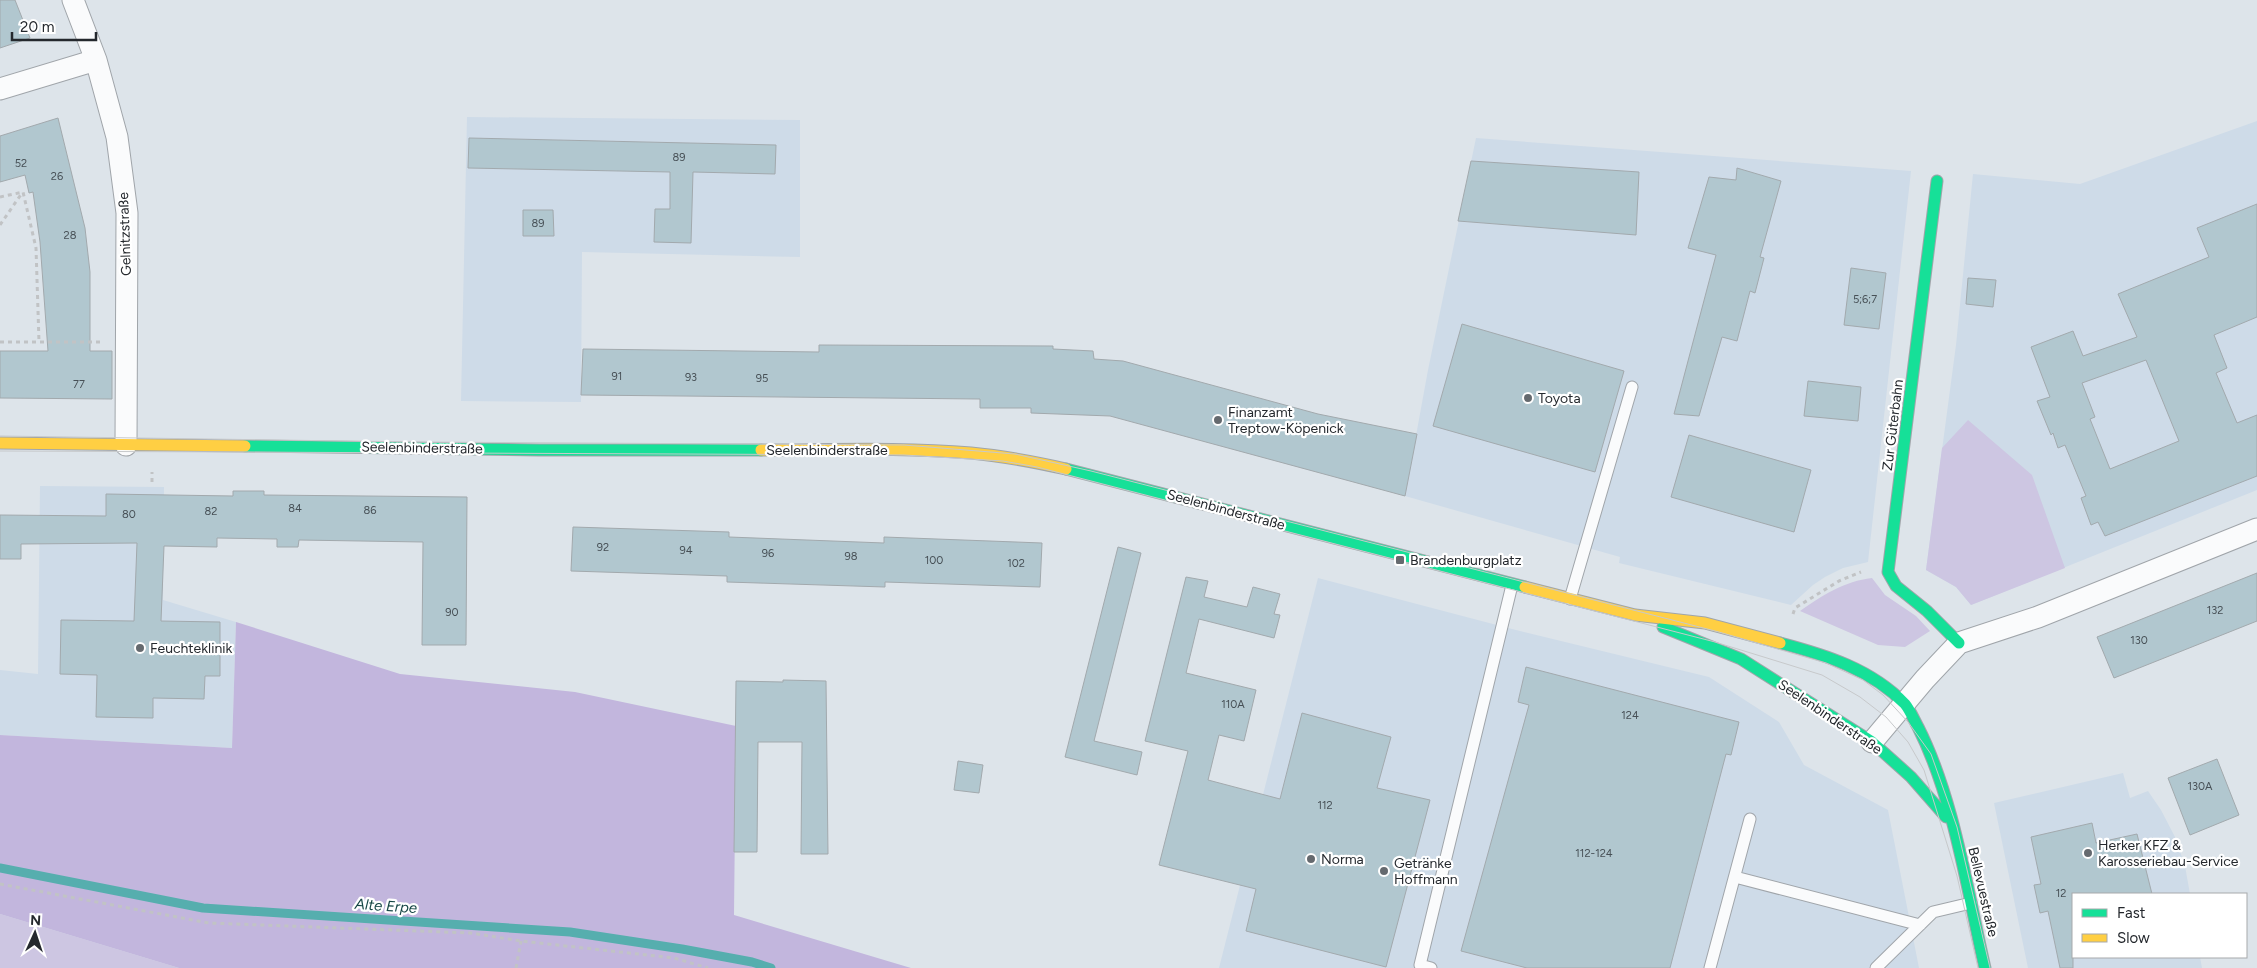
<svg xmlns="http://www.w3.org/2000/svg" width="2257" height="968" font-family="Figtree,sans-serif">
  <rect width="100%" height="100%" fill="#dde4ea"/>
  <path fill="#cedbe8" d="M467,117L800,120V257L582,252L581,402L461,401Z
    M2257,121V490L1971,605L1956,587L1926,570L1956,345L1973,174L2080,184Z
    M1476,138L1911,171L1868,562L1843,568L1825,577L1813,585L1791,605L1619,563L1620,557L1405,496L1428,370Z
    M40,486L164,487L163,600L236,622L232,748L0,735V670L38,674Z
    M1318,578L1512,629L1709,677L1779,722L1804,765L1888,810L1919,968H1219Z
    M2123,773L2130,798L2148,791L2161,810L2175,837L2185,866L2190,894H2073V957H2200L2202,968H2028L1994,803Z"/>
  <path fill="#cdc6e2" d="M1968,420L2032,475L2065,568L1971,605L1956,587L1926,570L1942,448Z
    M1872,578L1885,595L1916,616L1930,631L1905,647L1878,645L1800,611C1821,596 1845,581 1872,578Z
    M0,914L179,968H0Z"/>
  <path fill="#c2b6dd" d="M236,622L400,674L575,692L736,726L734,915L911,968H179L0,914V735L232,748Z"/>
  <g fill="none" stroke-linecap="round" stroke-linejoin="round">
    <path stroke="#56aeae" stroke-width="9" d="M0,868L203,908L570,932L682,949L752,962L771,968"/>
  </g>
  <path fill="#b1c7cf" stroke="#a2a9ad" fill-rule="evenodd" d="M0,0H15L30,38L0,48Z
    M58,118L85,228L90,272V351H112V399L0,398V351H48L40,242L33,192L29,193L25,175L0,182V136Z
    M469,138L776,145L775,174L693,172L691,243L654,242L655,209H670V172L468,168Z
    M1471,161L1639,172L1636,235L1458,221Z
    M1737,168L1781,181L1760,257L1764,258L1755,293L1750,291L1737,341L1722,337L1699,416L1674,414L1716,255L1688,248L1709,177L1736,180Z
    M2257,204V317L2214,335L2227,368L2216,373L2237,423L2257,415V476L2105,536L2098,522L2091,525L2081,498L2086,496L2065,445L2058,448L2053,433L2051,435L2037,401L2050,397L2031,347L2073,331L2083,356L2137,337L2118,294L2209,257L2197,228ZM2146,360L2179,441L2110,469L2090,419L2095,417L2082,383Z
    M523,210H553L554,236H523Z
    M1851,268L1886,273L1879,329L1844,325Z
    M1968,278L1996,280L1993,307L1966,304Z
    M1462,324L1624,371L1595,472L1433,426Z
    M819,345L1053,346V349L1093,351L1094,359L1123,361L1318,414L1417,434L1405,496L1110,416L1031,413V408H980V399L581,395L583,349L819,352Z
    M1808,381L1861,387L1858,421L1804,416Z
    M1689,435L1811,470L1794,532L1671,497Z
    M233,491H264V495L467,497L466,645H422L423,542L299,540L298,547H277V539L217,538V547L164,546L161,621L220,622V676H205L204,699L153,698V718L96,717L97,675L60,674L61,620L134,621L137,543L21,544V559H0V515L106,516V494L233,496Z
    M573,527L729,532V537L884,543V537L1042,543L1040,587L885,582V587L727,582V576L571,571Z
    M1118,547L1141,553L1094,741L1142,752L1137,775L1065,757Z
    M2257,573V621L2114,678L2097,637Z
    M1186,577L1208,581L1204,597L1247,607L1253,587L1280,594L1274,614L1280,615L1274,638L1199,619L1186,673L1256,690L1244,741L1219,735L1208,780L1280,799L1302,713L1391,737L1377,788L1430,800L1386,967L1246,931L1256,889L1159,865L1188,751L1145,741Z
    M1526,667L1739,722L1731,755L1726,754L1670,968H1527L1461,951L1529,705L1518,702Z
    M783,680L826,681L828,854H801L802,742H758L757,852H734L736,681L783,682Z
    M2217,759L2239,815L2190,835L2168,778Z
    M958,761L983,765L979,793L954,790Z
    M2092,823L2096,843L2137,834L2152,894H2073V968H2060L2048,911L2040,913L2034,885L2041,884L2031,837Z"/>
  <g fill="none" stroke-linecap="round" stroke-linejoin="round">
    <defs>
      <path id="lane" d="M1570,599L1632,387
        M1735,877L1920,925
        M1431,968L1420,965L1512,585
        M1710,968L1750,819
        M1876,968L1933,912L1971,903"/>
      <path id="street" d="M73,0L96,60L117,137L127,213L126,445
        M0,89L96,60
        M1872,742L1925,679L1959,643L2038,617L2257,529"/>
      <path id="fast" d="M1937,181L1888,572L1896,586L1927,611L1959,643
        M245,446L539,450H761
        M1066,469L1525,587
        M1663,627L1741,659L1872,742L1911,777L1946,817
        M1780,643C1826,655 1871,669 1905,704C1910,710 1914,720 1918,727C1954,798 1967,890 1985,968"/>
      <path id="slow" d="M0,443L245,446
        M761,450C831,450 902,447 971,453C1003,456 1035,462 1066,469
        M1525,587L1635,615L1705,623L1780,643"/>
    </defs>
    <use href="#lane" stroke="#a0a5aa" stroke-width="13"/>
    <use href="#street" stroke="#a0a5aa" stroke-width="23"/>
    <use href="#fast" stroke="#a0a5aa" stroke-width="13"/>
    <use href="#slow" stroke="#a0a5aa" stroke-width="13"/>
    <path stroke="#c1c3c5" stroke-width="3" stroke-dasharray="4 4" stroke-linecap="butt" d="M0,197L23,192L36,248L39,342
      M0,225L22,193
      M0,342H102
      M152,482V472
      M1793,614L1795,608L1839,581L1861,572
      M0,884L209,923L471,933L521,941L674,958L708,968
      M516,968L521,941"/>
    <use href="#lane" stroke="#fafbfc" stroke-width="11"/>
    <use href="#street" stroke="#fafbfc" stroke-width="21"/>
    <use href="#fast" stroke="#16e098" stroke-width="11"/>
    <use href="#slow" stroke="#ffcf43" stroke-width="11"/>
    <path stroke="#c7c9cb" stroke-width="1" d="M0,436L415,442L904,445L1015,454L1091,471L1719,632L1826,663L1863,680L1883,695L1908,722L1931,754L1957,827L1990,968
      M0,451L904,455L1003,461L1037,467L1715,642L1822,675L1860,697L1886,717L1908,742L1924,770L1957,876L1978,968"/>
  </g>
  <g fill="#656a6f" stroke="#fff" stroke-width="2">
    <circle cx="1528" cy="398" r="5"/>
    <circle cx="1218" cy="420" r="5"/>
    <rect x="1395" y="555" width="10" height="10" rx="2.5"/>
    <circle cx="140" cy="648" r="5"/>
    <circle cx="2088" cy="853" r="5"/>
    <circle cx="1311" cy="859" r="5"/>
    <circle cx="1384" cy="871" r="5"/>
  </g>
  <g text-anchor="middle" dominant-baseline="central" stroke-width="4.5" stroke-linejoin="round" paint-order="stroke">
    <g font-size="11" fill="#475056">
      <text x="679" y="157">89</text>
      <text x="21" y="163">52</text>
      <text x="57" y="176">26</text>
      <text x="538" y="223">89</text>
      <text x="70" y="235">28</text>
      <text x="1865" y="299">5;6;7</text>
      <text x="617" y="376">91</text>
      <text x="691" y="377">93</text>
      <text x="762" y="378">95</text>
      <text x="79" y="384">77</text>
      <text x="295" y="508">84</text>
      <text x="370" y="510">86</text>
      <text x="211" y="511">82</text>
      <text x="129" y="514">80</text>
      <text x="603" y="547">92</text>
      <text x="686" y="550">94</text>
      <text x="768" y="553">96</text>
      <text x="851" y="556">98</text>
      <text x="934" y="560">100</text>
      <text x="1016" y="563">102</text>
      <text x="2215" y="610">132</text>
      <text x="452" y="612">90</text>
      <text x="2139" y="640">130</text>
      <text x="1233" y="704">110A</text>
      <text x="1630" y="715">124</text>
      <text x="2200" y="786">130A</text>
      <text x="1325" y="805">112</text>
      <text x="1594" y="853">112-124</text>
      <text x="2061" y="893">12</text>
    </g>
    <g font-size="14" fill="#24282d" stroke="#fff">
      <text transform="translate(125 234) rotate(-92)">Gelnitzstraße</text>
      <text transform="translate(1893 425) rotate(-83)">Zur Güterbahn</text>
      <text transform="translate(422 448) rotate(1)">Seelenbinderstraße</text>
      <text x="827" y="450">Seelenbinderstraße</text>
      <text transform="translate(1226 510) rotate(15)">Seelenbinderstraße</text>
      <text transform="translate(1830 717) rotate(34)">Seelenbinderstraße</text>
      <text transform="translate(1983 892) rotate(77)">Bellevuestraße</text>
    </g>
    <g font-size="14" fill="#24282d" stroke="#fff" text-anchor="start">
      <text x="1538" y="398">Toyota</text>
      <text x="1228" y="412">Finanzamt<tspan x="1228" dy="16">Treptow-Köpenick</tspan></text>
      <text x="1410" y="560">Brandenburgplatz</text>
      <text x="150" y="648">Feuchteklinik</text>
      <text x="2098" y="845">Herker KFZ &amp;<tspan x="2098" dy="16">Karosseriebau-Service</tspan></text>
      <text x="1321" y="859">Norma</text>
      <text x="1394" y="863">Getränke<tspan x="1394" dy="16">Hoffmann</tspan></text>
    </g>
    <g font-size="15" font-style="italic" fill="#154645" stroke="#fff">
      <text transform="translate(386 906) rotate(4)">Alte Erpe</text>
    </g>
  </g>
  <rect x="2072" y="893" width="175" height="65" fill="#ffffff" stroke="#a7a9ab"/>
  <rect x="2082" y="909" width="25" height="8" fill="#16e098" stroke="#a7a9ab"/>
  <text x="2117" y="918" font-size="15" fill="#24282d">Fast</text>
  <rect x="2082" y="934" width="25" height="8" fill="#ffcf43" stroke="#a7a9ab"/>
  <text x="2117" y="943" font-size="15" fill="#24282d">Slow</text>
  <g transform="translate(35 933) rotate(3)" stroke="#ffffff" stroke-width="4" paint-order="stroke">
  <path d="M0-4L9 19L0 12L-9 19Z" fill="#24282d"/>
  <text y="-8" font-size="14" font-weight="bold" text-anchor="middle" fill="#24282d">N</text>
  </g>
  <path d="M12 32v8h84v-8" fill="none" stroke="#24282d" stroke-width="2.5"/>
  <text x="20" y="32" font-size="15" fill="#24282d" stroke="#ffffff" stroke-width="4" paint-order="stroke">20 m</text>
</svg>
